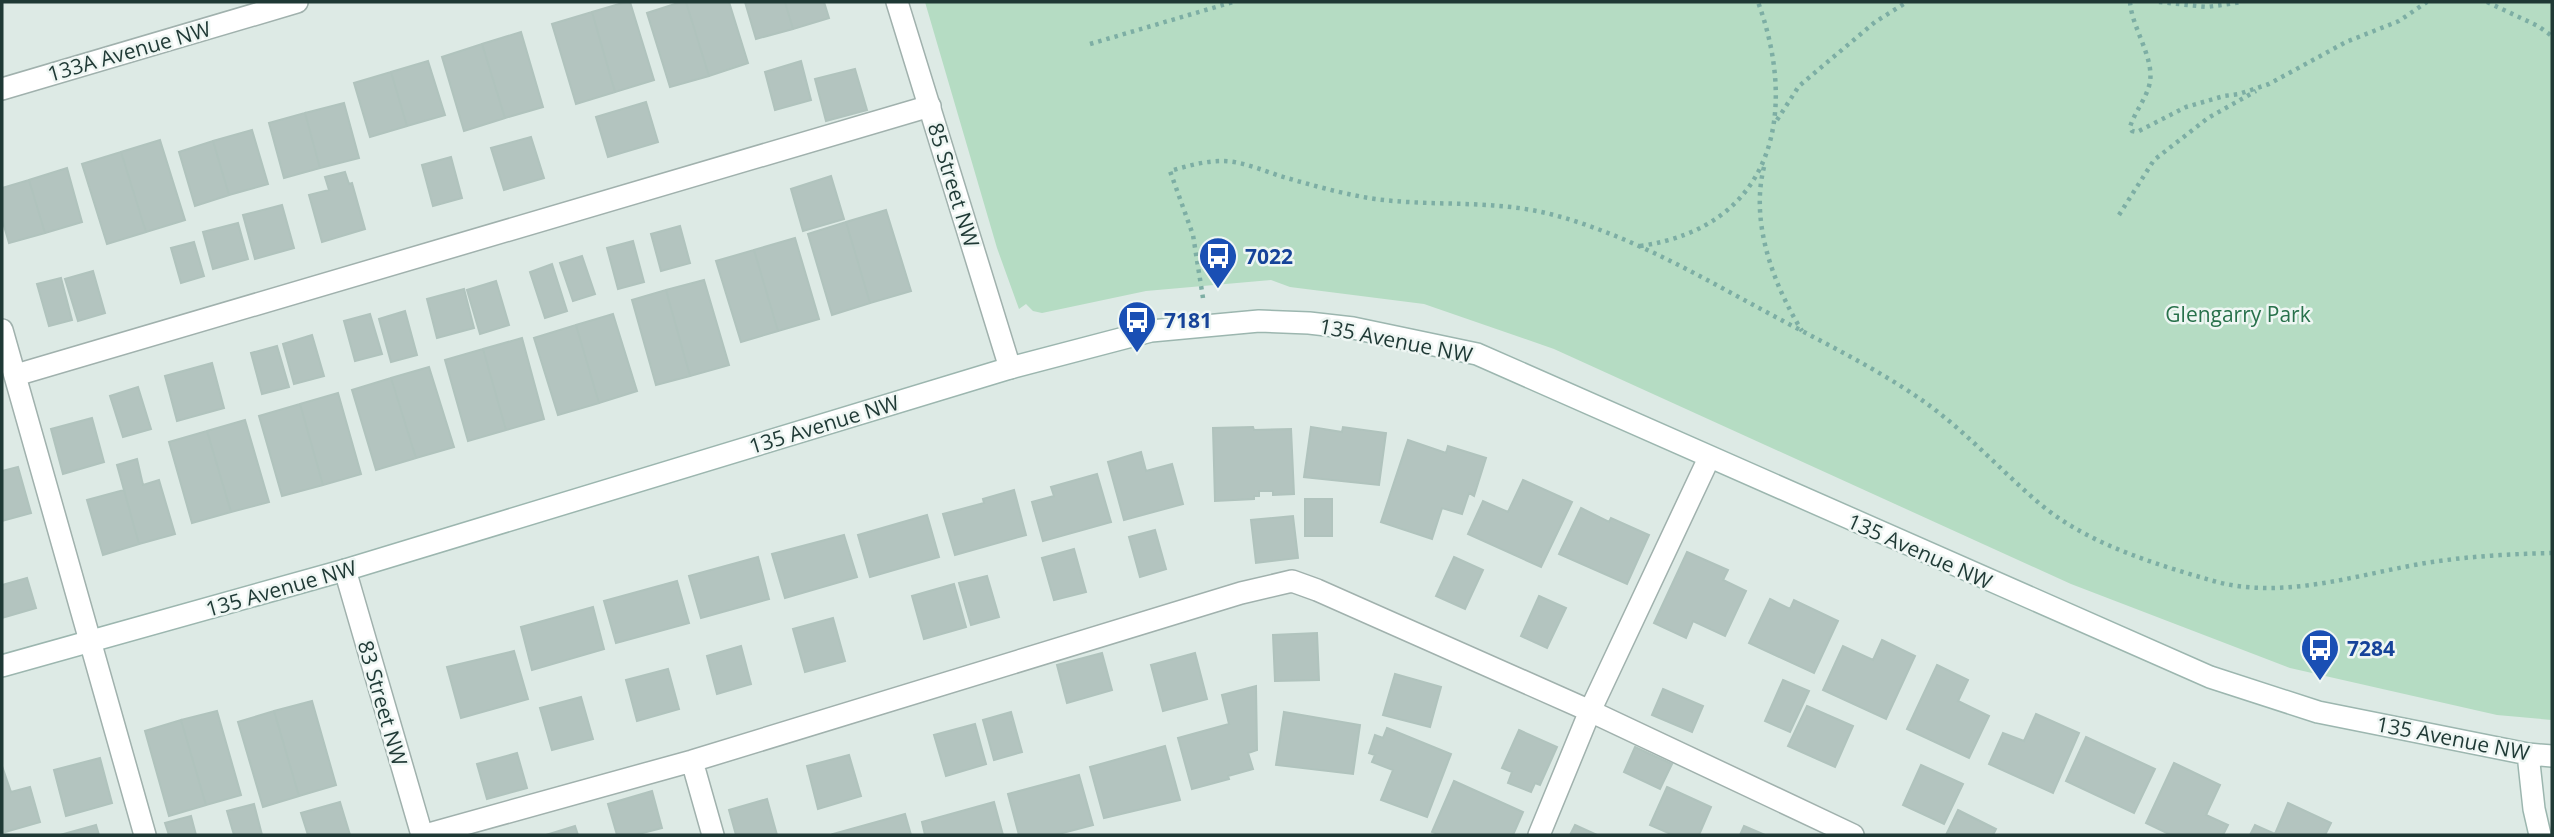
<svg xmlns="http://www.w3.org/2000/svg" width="2554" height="837" font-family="'Open Sans',sans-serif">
  <rect width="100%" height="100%" fill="#ddeae5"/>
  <path fill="#b5dcc3" d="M925,2H2552V720L2497,715L2290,668L2071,584L1554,349L1424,304L1290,287L1271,280L1146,291L1042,313L1033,311L1026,304L1019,309L997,248Z"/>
  <path fill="#b3c4bf" stroke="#b0c3bd" stroke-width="2" d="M626,2H630L654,80L615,92L592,12Z
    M681,2H686L709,76L670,87L647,13Z
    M686,2H729L748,63L709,76Z
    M745,2H785L793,29L756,39Z
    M785,2H824L829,18L793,29Z
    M592,12L615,92L576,104L552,24Z
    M521,32L543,107L505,118L482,44Z
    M482,44L505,118L464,131L442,57Z
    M428,61L445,115L407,126L391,72Z
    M801,61L811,100L775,110L765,72Z
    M855,69L867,110L826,121L815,79Z
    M391,72L407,126L370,137L354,83Z
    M646,102L658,142L608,157L596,117Z
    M344,103L359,158L320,168L305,113Z
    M305,113L320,168L284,178L269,123Z
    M252,130L268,184L229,195L213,141Z
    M531,137L544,178L504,190L491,148Z
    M160,140L185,220L146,232L121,152Z
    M213,141L229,195L195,206L179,152Z
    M121,152L146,232L107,244L82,164Z
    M451,157L462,198L433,206L422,165Z
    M67,168L82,222L45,233L29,180Z
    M345,172L349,184L352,183L365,229L322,242L309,195L329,190L325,177Z
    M831,176L844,219L803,231L791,189Z
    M29,180L45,233L9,243L2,219V188Z
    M282,205L294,248L255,259L243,215Z
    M886,210L911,291L870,303L846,222Z
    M846,222L870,303L832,315L808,234Z
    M238,223L248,259L213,269L203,232Z
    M680,226L690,263L661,271L651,234Z
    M795,238L819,319L778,331L754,250Z
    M633,241L644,282L618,289L607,248Z
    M194,242L204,276L181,283L171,248Z
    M754,250L778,331L741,342L716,261Z
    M582,256L595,294L573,301L560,263Z
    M552,264L567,311L545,318L530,272Z
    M93,271L105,313L78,321L65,279Z
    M61,278L72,320L49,326L37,284Z
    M704,280L729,365L690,376L666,290Z
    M496,281L509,325L480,334L467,290Z
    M464,289L474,328L437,338L427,299Z
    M666,290L690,376L656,385L632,300Z
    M405,311L417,355L391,362L379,319Z
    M370,314L382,354L355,361L344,321Z
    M613,314L637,391L599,403L576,325Z
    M576,325L599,403L558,415L534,338Z
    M312,335L324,376L294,384L283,344Z
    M522,338L544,419L506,430L483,349Z
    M277,346L289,387L262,394L251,353Z
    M483,349L506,430L468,441L445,360Z
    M212,363L224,408L177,421L165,376Z
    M429,367L454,447L416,458L391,378Z
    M391,378L416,458L376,470L352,390Z
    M138,387L151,429L123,437L110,396Z
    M338,393L361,474L323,485L300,404Z
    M300,404L323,485L282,496L259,416Z
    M92,418L104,462L63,474L51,429Z
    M245,420L269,502L231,512L207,431Z
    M1253,427L1254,430L1291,429L1294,494L1273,495V491H1259V496H1254V499L1215,501L1213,428Z
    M1311,427L1342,432L1343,427L1386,433L1379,485L1304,477Z
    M207,431L231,512L192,523L169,442Z
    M1408,440L1446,453L1448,446L1486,458L1474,496L1469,493L1462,514L1442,508L1432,539L1381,522Z
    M1141,452L1146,471L1172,464L1183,504L1124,520L1108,462Z
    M137,459L143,485L159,480L175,534L139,544L117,465Z
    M18,467L31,513L2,521V471Z
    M1097,474L1111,522L1043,541L1032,502L1054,496L1051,487Z
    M1523,480L1572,502L1541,567L1468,534L1483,501L1508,512Z
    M124,490L139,544L103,555L87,500Z
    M1014,490L1026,535L955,555L943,514L984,503L983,499Z
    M1305,499H1332V536H1305Z
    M1581,508L1609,522L1611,518L1649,535L1627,584L1559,554Z
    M927,515L939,557L870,577L858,535Z
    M1293,516L1298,558L1256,563L1251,520Z
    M1155,530L1166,569L1140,577L1129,537Z
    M844,535L857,577L785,598L772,554Z
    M1074,549L1086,592L1054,600L1042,558Z
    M1687,552L1728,570L1723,580L1746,591L1725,636L1693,621L1686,638L1654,623Z
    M758,557L769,599L701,618L689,576Z
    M1454,557L1483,570L1465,609L1436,596Z
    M987,576L999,617L971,625L959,583Z
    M27,578L36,608L2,618V585Z
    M677,581L689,623L616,643L604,601Z
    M954,584L966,627L924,639L912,596Z
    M1539,596L1566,608L1547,648L1521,636Z
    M1770,599L1790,609L1794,600L1838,621L1814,673L1749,643Z
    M593,607L604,649L532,670L521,627Z
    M833,618L845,661L805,672L793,629Z
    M1317,633L1319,680L1275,681L1273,635Z
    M1882,640L1915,656L1886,719L1823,690L1843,646L1873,660Z
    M741,646L751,684L717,694L707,656Z
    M514,651L528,699L461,718L447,667Z
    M1102,653L1112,690L1067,703L1057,665Z
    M1195,653L1207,699L1163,711L1151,665Z
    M1937,665L1968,680L1958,701L1989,716L1969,758L1907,729Z
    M668,669L679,709L637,721L626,680Z
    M1395,674L1441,687L1430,727L1383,715Z
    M1783,680L1809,691L1790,732L1765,721Z
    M1256,686L1257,750L1248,753L1253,769L1228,776L1229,779L1192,789L1178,738L1229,724L1222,695Z
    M1663,689L1703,706L1692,732L1652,715Z
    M581,697L593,739L552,750L540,708Z
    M312,701L336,785L299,796L274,711Z
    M1807,706L1853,726L1835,767L1788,746Z
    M217,711L241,795L206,805L181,720Z
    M274,711L299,796L263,807L238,722Z
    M1011,712L1022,752L994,760L983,720Z
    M1284,712L1360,725L1353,774L1276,765Z
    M2036,714L2079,733L2053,793L1989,764L2003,733L2024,741Z
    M181,720L206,805L169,816L145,731Z
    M975,724L986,764L946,776L934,735Z
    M1387,728L1451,754L1427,817L1381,800L1393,770L1372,762L1375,755L1369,753L1375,735L1383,738Z
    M1519,730L1557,747L1540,785L1535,783L1531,792L1508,783L1512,772L1502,768Z
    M2086,737L2155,769L2134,813L2066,781Z
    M1165,746L1180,800L1104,818L1090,767Z
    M1635,747L1672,764L1660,789L1624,772Z
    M517,753L527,788L487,799L477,764Z
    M849,755L861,796L818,809L807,766Z
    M100,758L112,803L66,816L54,770Z
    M2174,763L2220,785L2206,815L2228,825L2223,835H2171L2146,823Z
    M1921,765L1963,784L1944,824L1903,805Z
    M2,766L11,792L30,787L40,822L2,833Z
    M1079,775L1093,825L1055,835H1019L1008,794Z
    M1454,781L1523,812L1513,835H1441L1432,832Z
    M1667,787L1711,807L1699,835H1673L1650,825Z
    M652,791L662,828L635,835H617L608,804Z
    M767,799L777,835H736L729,810Z
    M340,802L350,835H308L301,813Z
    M994,802L1003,835H925L922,822Z
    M2288,803L2331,823L2325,835H2250L2255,825L2275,834Z
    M254,804L262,835H234L227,811Z
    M1958,810L1996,829L1993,835H1946Z
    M905,814L911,835H834L833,834Z
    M191,816L196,835H169L165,823Z
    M96,825L99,835H60Z
    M1575,825L1597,835H1570Z
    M575,826L578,835H546Z
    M1744,826L1765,835H1740Z"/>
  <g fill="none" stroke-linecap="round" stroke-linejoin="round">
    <defs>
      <path id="lane" d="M2,330L145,835
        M16,375L930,106
        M692,761L713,835
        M425,835L692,761L1241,593L1292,581L1317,590L1590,711L1853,835
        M1539,835L1590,711L1709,458"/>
      <path id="street" d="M897,2L1010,368
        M2,89L297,2
        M345,570L422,835"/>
      <path id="secondary" d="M2,666L345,570L1010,368L1151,331L1259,321L1309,323L1353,328L1477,354L2210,677L2318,712L2528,754L2552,756
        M2528,754L2534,809L2540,835"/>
    </defs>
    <use href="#lane" stroke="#a0b1ad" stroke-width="24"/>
    <use href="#street" stroke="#a0b1ad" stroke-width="24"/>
    <use href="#secondary" stroke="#9cb6af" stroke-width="24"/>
    <path stroke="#7daea4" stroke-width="4.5" stroke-dasharray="3.5 5" stroke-linecap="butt" d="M2130,2C2132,28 2154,57 2150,82C2147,98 2135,111 2130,127L2132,131L2137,132L2186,107L2224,96L2239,94L2269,84L2346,42L2399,21L2427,2
      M2159,2L2207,7L2243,2
      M2487,2L2538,26L2552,36
      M1090,44L1233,2
      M1777,120L1799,86L1875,22L1907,2
      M1764,167C1750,222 1773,284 1802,331
      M2119,215L2154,160L2208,118L2256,91
      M1640,246C1773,227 1799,114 1758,2
      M1203,298L1193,235L1170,171C1187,166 1205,161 1222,161C1241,161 1262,170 1280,176C1311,185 1343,194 1375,199C1435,207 1495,199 1554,215C1632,236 1701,277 1772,315C1820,341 1870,365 1916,396C1962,427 1998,468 2040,504C2088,544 2152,563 2210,580C2283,602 2360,573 2432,562C2472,556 2512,554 2552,553"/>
    <use href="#lane" stroke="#fff" stroke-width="21"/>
    <use href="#street" stroke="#fff" stroke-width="21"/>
    <use href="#secondary" stroke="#fff" stroke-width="21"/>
  </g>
  <defs>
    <symbol id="bus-pin" viewBox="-11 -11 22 30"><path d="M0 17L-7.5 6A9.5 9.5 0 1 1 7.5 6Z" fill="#1a4fb4" stroke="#eef6f3"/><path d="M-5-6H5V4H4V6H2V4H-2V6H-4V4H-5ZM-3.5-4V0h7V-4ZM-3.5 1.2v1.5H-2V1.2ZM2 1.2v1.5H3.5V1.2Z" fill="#fff"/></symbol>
  </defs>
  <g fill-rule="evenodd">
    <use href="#bus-pin" x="1196" y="234" width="44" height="60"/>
    <use href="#bus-pin" x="1115" y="298" width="44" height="60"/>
    <use href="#bus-pin" x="2298" y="626" width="44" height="60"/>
  </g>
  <g text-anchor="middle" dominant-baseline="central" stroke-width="5" stroke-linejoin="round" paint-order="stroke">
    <g font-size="21" fill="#1f3935" stroke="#eef6f3">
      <text transform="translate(129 51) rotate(-16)">133A Avenue NW</text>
      <text transform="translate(954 185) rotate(73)">85 Street NW</text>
      <text transform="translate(1396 340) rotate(11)">135 Avenue NW</text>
      <text transform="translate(824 424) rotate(-17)">135 Avenue NW</text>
      <text transform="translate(1920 551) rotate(24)">135 Avenue NW</text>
      <text transform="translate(281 588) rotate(-16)">135 Avenue NW</text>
      <text transform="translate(383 703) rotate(74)">83 Street NW</text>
      <text transform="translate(2453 738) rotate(11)">135 Avenue NW</text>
    </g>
    <g font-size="21" font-weight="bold" fill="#164399" stroke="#eef6f3" text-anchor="start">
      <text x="1245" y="256">7022</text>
      <text x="1164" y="320">7181</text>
      <text x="2347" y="648">7284</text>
    </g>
    <g font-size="21" fill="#28714b" stroke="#eef6f3">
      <text x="2238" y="314">Glengarry Park</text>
    </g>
  </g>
  <rect width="2554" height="837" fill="none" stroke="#1f3935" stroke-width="7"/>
</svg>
